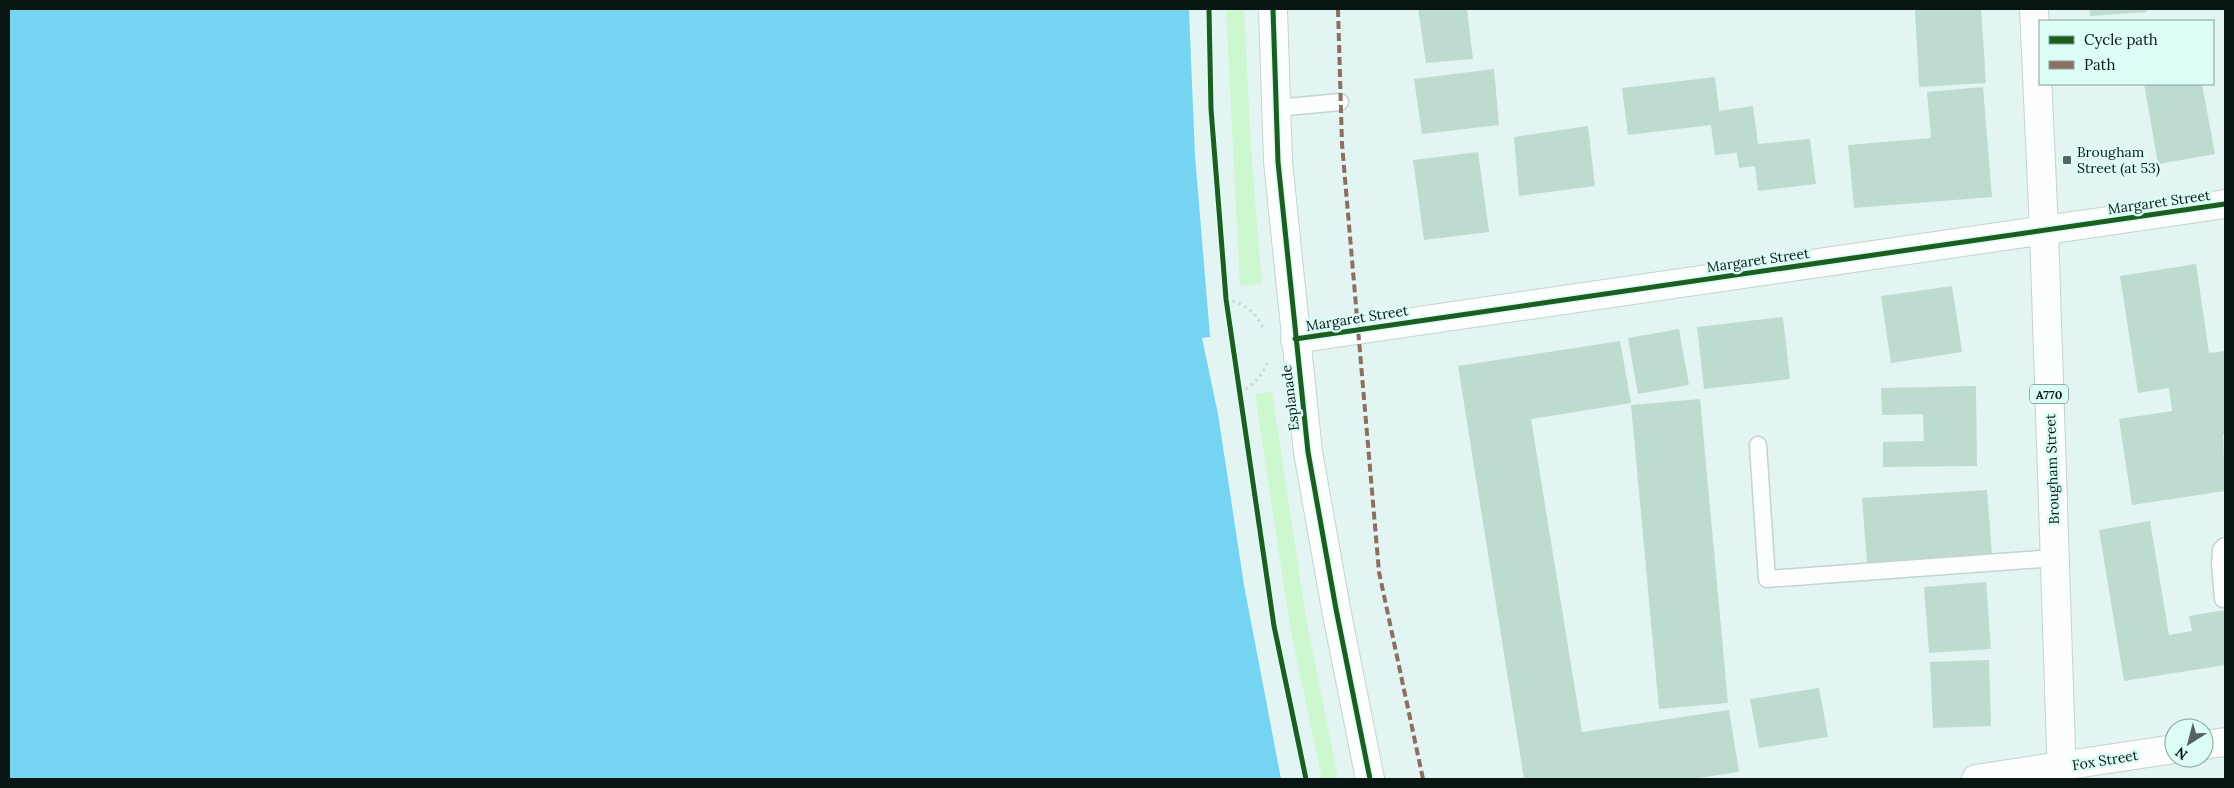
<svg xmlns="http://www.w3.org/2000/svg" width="2234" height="788" font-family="Lora,serif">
  <rect width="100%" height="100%" fill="#e3f5f2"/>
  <path fill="#ccf7cf" d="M1226,9H1244L1251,149L1262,284L1240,286Z
    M1272,392L1307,624L1338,779H1322L1290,627L1255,394Z"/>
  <path fill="#74d4f1" d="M9,9H1189L1195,156L1210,337L1202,338L1218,414L1244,585L1281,779H9Z"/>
  <path fill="#bedbd0" d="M1418,9H1467L1473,59L1426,63Z
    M1915,9H1981L1986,83L1919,87Z
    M2089,9H2147V12L2090,16Z
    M1494,69L1499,125L1422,134L1414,79Z
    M1715,77L1719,111L1753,106L1758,144L1810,139L1816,184L1758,191L1755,166L1739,168L1737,153L1715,155L1711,125L1628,135L1622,88Z
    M2144,84H2202L2215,154L2158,164Z
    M1983,87L1992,197L1854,208L1848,145L1931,138L1927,92Z
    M1588,126L1595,186L1519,196L1514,137Z
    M1478,152L1489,232L1424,240L1413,160Z
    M2196,264L2209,353L2225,351V434H2223L2225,491L2132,505L2119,419L2172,411L2169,388L2138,393L2120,276Z
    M1952,286L1962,352L1891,363L1881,296Z
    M1783,317L1790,379L1704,389L1697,327Z
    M1679,329L1689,385L1638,394L1628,338Z
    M1620,341L1631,403L1531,419L1582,732L1729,710L1739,772L1691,779H1524L1458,366Z
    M1976,386L1977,466L1883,467V442L1924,441L1923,414L1882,415L1881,388Z
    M1700,399L1728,703L1659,709L1631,405Z
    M1987,490L1992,554L1867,563L1862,498Z
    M2150,521L2169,635L2192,631L2189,616L2225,610V665L2124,681L2099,530Z
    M1986,582L1991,649L1929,653L1924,587Z
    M1989,660L1991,726L1933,728L1930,662Z
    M1819,688L1828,737L1759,748L1750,699Z"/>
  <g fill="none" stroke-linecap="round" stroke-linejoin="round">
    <defs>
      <path id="service" d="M1276,108L1340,102
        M1758,445L1767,579L2054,558
        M2223,599L2220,563L2221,550L2225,546"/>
      <path id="minor" d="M1295,339L2225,204
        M2204,745L2225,742
        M1976,779L2174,749"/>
      <path id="tertiary" d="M1273,9L1278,162L1308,452L1336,609L1370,779"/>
      <path id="primary" d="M2034,9L2044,230L2062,779"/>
    </defs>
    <use href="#service" stroke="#c4d2d0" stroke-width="19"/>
    <use href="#minor" stroke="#c4d2d0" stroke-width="30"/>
    <use href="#tertiary" stroke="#c4d2d0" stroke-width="30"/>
    <use href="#primary" stroke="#c4d2d0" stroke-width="30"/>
    <path stroke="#d0d6d4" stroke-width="3" stroke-dasharray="2.5 4" stroke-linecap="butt" d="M1226,299C1245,304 1254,310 1263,328
      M1240,393C1253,384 1261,378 1267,363"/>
    <use href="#service" stroke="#fbfefd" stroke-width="16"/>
    <use href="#minor" stroke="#fbfefd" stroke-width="28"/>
    <use href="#tertiary" stroke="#fbfefd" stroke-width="28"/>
    <use href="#primary" stroke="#fbfefd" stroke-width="28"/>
    <path stroke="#8d6e63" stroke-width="4" stroke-dasharray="8 4" stroke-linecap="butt" d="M1338,9L1342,144L1379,572L1423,779"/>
    <defs>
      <path id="cycleway" d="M1209,9L1211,109L1226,299L1274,626L1306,779
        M1273,9L1278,162L1308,452L1336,609L1370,779
        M1295,339L2225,204"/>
    </defs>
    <use href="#cycleway" stroke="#dcfcf6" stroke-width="8"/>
    <use href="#cycleway" stroke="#1b5e20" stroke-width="5"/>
  </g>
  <rect fill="#556361" stroke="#dcfcf6" stroke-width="2" x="2062" y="155" width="10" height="10" rx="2.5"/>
  <g text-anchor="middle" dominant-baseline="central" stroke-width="5" stroke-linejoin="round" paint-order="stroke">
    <rect fill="#dcfcf6" stroke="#485a57" stroke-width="1" x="2030" y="384.5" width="38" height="19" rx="4"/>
    <g font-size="12" font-weight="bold" fill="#091513">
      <text x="2049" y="394">A770</text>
    </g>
    <g font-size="14" fill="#091513" stroke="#dcfcf6" text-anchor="start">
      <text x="2077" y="152">Brougham<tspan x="2077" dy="16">Street (at 53)</tspan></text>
    </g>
    <g font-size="14" fill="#091513" stroke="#dcfcf6">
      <text transform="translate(2159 202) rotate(-8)">Margaret Street</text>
      <text transform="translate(1758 260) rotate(-8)">Margaret Street</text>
      <text transform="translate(1357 318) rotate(-9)">Margaret Street</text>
      <text transform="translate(1290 398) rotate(-97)">Esplanade</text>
      <text transform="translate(2052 469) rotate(-92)">Brougham Street</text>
      <text transform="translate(2105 760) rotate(-9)">Fox Street</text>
    </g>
  </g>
  <rect width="2234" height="788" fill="none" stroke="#091513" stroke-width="20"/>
  <rect x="2039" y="20" width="175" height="65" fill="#dcfcf6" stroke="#88a09b"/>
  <rect x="2049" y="36" width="25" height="8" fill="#1b5e20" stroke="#88a09b"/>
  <text x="2084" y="45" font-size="15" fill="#091513">Cycle path</text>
  <rect x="2049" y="61" width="25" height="8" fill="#8d6e63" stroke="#88a09b"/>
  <text x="2084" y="70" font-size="15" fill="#091513">Path</text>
  <g transform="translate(2189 743) rotate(216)"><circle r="24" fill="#dcfcf6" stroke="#88a09b"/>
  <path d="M0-4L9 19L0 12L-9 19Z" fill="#556361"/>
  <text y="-8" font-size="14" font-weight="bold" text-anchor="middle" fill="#091513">N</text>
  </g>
</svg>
